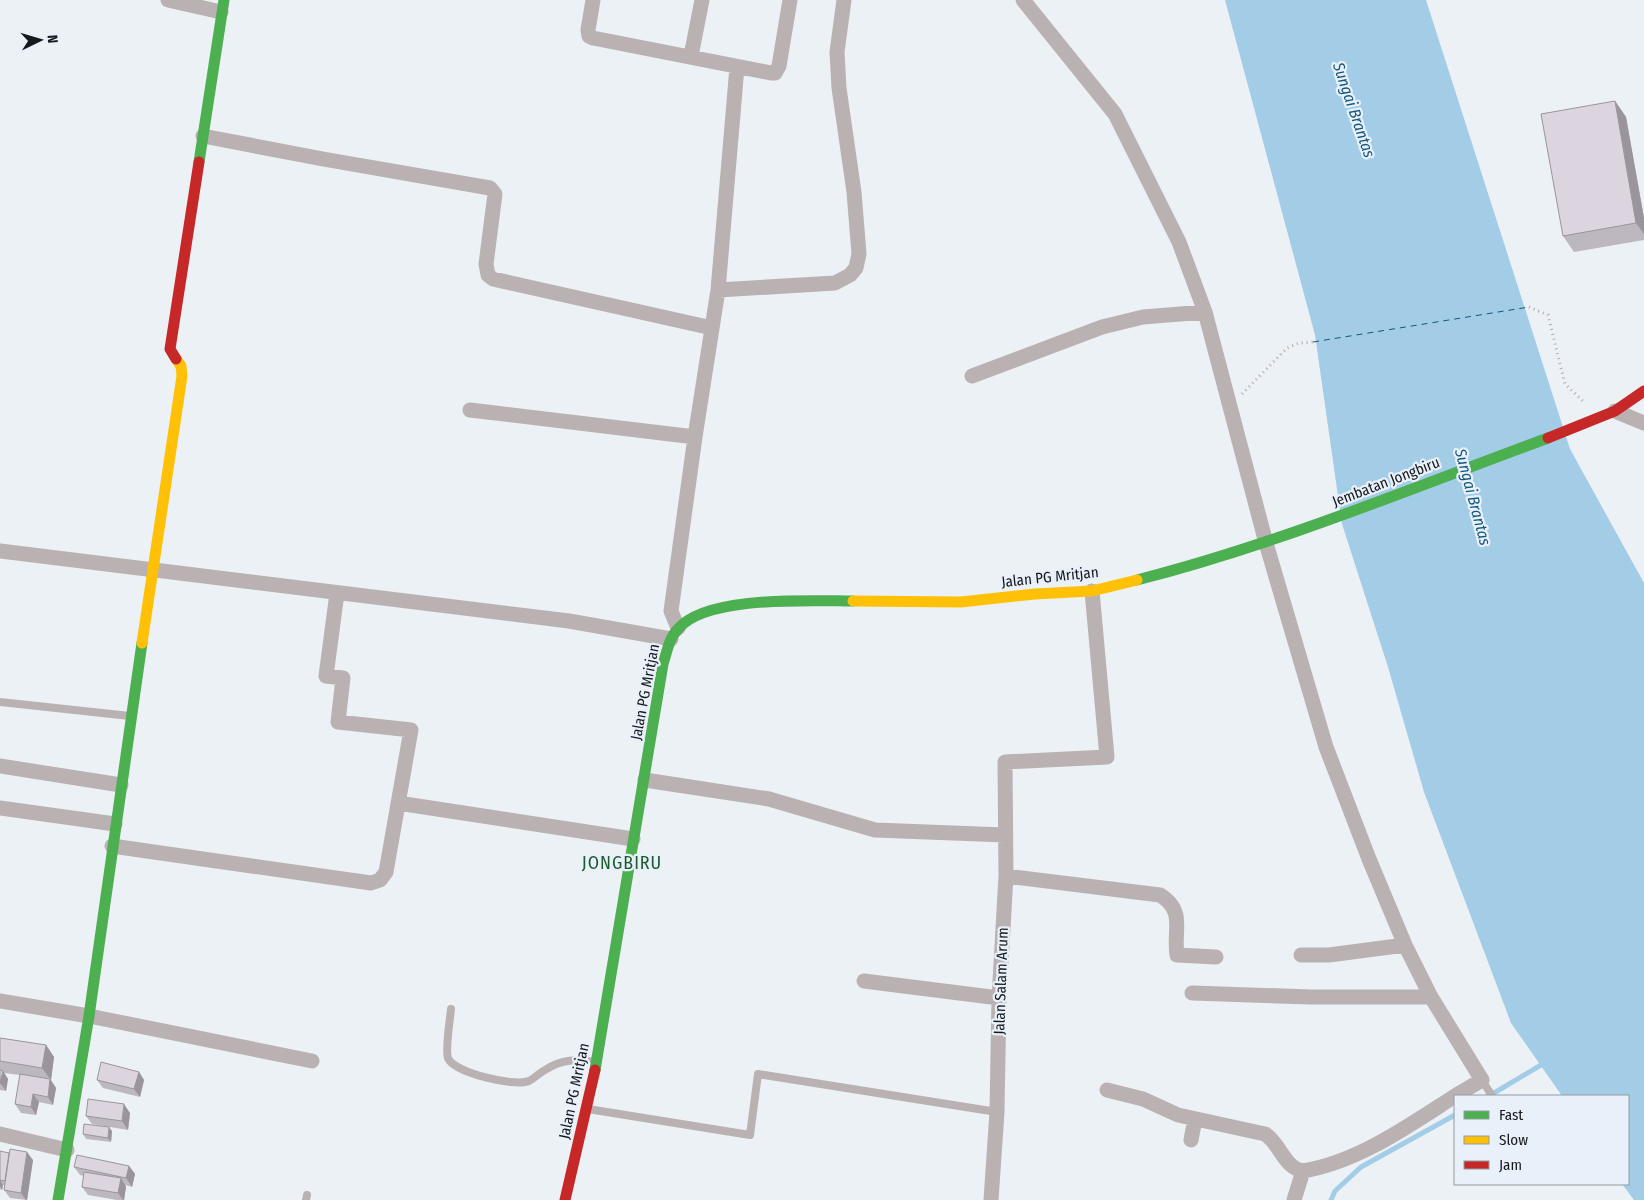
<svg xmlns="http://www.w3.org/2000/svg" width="1644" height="1200" font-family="'Fira Sans Condensed',sans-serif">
  <rect width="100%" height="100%" fill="#ecf1f6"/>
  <path fill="#a3cce7" d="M1225,0H1426L1570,449L1644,583V1200H1634L1622,1184H1628V1096H1562L1511,1023L1424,792L1388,667L1342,524L1315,335Z"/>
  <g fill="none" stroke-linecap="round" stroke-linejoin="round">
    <path stroke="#a3cce7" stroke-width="5" d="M1489,1096L1546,1062
      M1331,1200L1335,1191L1361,1167L1455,1115"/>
    <path stroke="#13567a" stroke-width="1" stroke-dasharray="6 5" stroke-linecap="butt" d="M1313,342L1529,307"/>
    <path stroke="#b0acae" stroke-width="3" stroke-dasharray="1 4" stroke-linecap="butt" d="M1529,307L1548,315L1565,384L1585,403
      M1242,394L1287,348L1299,343L1313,342"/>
    <path stroke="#bab1b2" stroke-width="8" d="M0,702L130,716
      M451,1009C450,1020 445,1049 448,1058C454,1073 515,1087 529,1081C535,1078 539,1073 545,1070C562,1059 576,1059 596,1062
      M1482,1080L1492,1096
      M588,1109L750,1135L758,1074L997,1112
      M306,1200L307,1195"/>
    <path stroke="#bab1b2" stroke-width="15" d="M168,0L221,12
      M593,0L588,30L589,36L593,38L771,73H775L779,66L790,0
      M1023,0L1115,114L1179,242L1205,312L1266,543L1326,747L1369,859L1405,945L1431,997L1482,1080L1455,1096
      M691,56L702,0
      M203,136L323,159L490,188L495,194L486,264L488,275L493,279L712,328
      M718,290L737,67
      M972,376L1102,327L1143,317L1205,312
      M470,410L695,437
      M1615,411L1644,423
      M0,551L569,621L671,639
      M678,628L671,611L695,437L718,290L835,283L850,275L856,268L859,254L854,192L839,88L837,52L844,0
      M0,766L121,785
      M645,780L769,799L875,830L1005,835
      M398,803L633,839
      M0,808L115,824
      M112,846L371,883L380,880L386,872L411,730L338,722L343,678L326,676L337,593
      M1006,876L1160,895C1186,911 1173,930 1177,955L1216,957
      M1301,955H1329L1405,945
      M864,981L999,998
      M1192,993L1311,997H1431
      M0,1001L89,1016L312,1061
      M1107,1090L1143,1099L1178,1115L1265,1134C1280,1143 1284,1168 1303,1171C1358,1162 1408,1126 1455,1096
      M0,1134L67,1150
      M1191,1140L1195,1119
      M991,1200L997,1112L999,998L1006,876L1005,762L1107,757L1092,591
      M1294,1200L1303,1171"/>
    <path stroke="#4caf50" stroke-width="11" d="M199,162L224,0
      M1137,580C1278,544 1412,488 1548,438
      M595,1070L663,664C667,652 669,638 678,629C706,595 811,601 853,601
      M58,1200L89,1016L142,643"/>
    <path stroke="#ffc107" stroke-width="11" d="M853,601L961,602L1035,594L1092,591L1137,580
      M142,643L182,376L181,366L176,359"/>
    <path stroke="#c62828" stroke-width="11" d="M176,359L170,349L199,162
      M1548,438L1615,411L1644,391
      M565,1200L595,1070"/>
  </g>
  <path fill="#bdb7c0" d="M1615,101L1626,117L1644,218V240L1574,252L1563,236Z
    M0,1038L46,1045L54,1057L51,1080L56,1088L53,1105L39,1102L36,1115L21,1113L15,1104L20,1075L4,1073L8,1079L6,1091L0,1090Z
    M139,1072L144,1080L140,1097L103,1088L97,1080Z
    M130,1113L128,1130L92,1124L86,1116Z
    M112,1131L111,1142L86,1139L83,1134Z
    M0,1151L33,1160L27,1200L10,1198L4,1190L5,1185H3L2,1190L0,1189Z
    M129,1166L135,1174L132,1187L126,1185V1187L124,1200H117L88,1195L82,1187L84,1176L80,1175L74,1167Z"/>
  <path fill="#9a959c" d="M1615,101L1626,117L1644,218V234L1636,223Z
    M46,1045L54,1057L51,1080L42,1068Z
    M3,1071L8,1079L6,1091L0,1083Z
    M139,1072L144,1080L140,1097L134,1089Z
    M50,1079L56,1088L53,1105L48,1097Z
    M33,1094L39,1102L36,1115L31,1107Z
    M124,1104L130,1113L128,1130L122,1121Z
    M109,1127L112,1131L111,1142L108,1138Z
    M27,1152L33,1160L27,1200H26L21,1193Z
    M129,1166L135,1174L132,1187L126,1178Z
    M121,1178L126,1187L124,1200H123L118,1193Z
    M0,1180L3,1185L2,1190L0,1186Z"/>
  <path fill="#dcd5df" stroke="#9a959c" d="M1615,101L1636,223L1563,236L1541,114Z
    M0,1038L46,1045L42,1068L0,1061Z
    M101,1062L139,1072L134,1089L97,1080Z
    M0,1070L3,1071L0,1083Z
    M20,1074L50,1079L48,1097L33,1094L31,1107L15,1104Z
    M88,1099L124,1104L122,1121L86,1116Z
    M84,1124L109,1127L108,1138L83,1134Z
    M10,1149L27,1152L21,1193L4,1190Z
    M0,1151L9,1153L5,1181L0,1180V1181Z
    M77,1155L129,1166L126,1178L74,1167Z
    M84,1172L121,1178L118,1193L82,1187Z"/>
  <g text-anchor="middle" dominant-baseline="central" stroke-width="4.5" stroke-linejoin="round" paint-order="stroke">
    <g font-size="15" fill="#16191c" stroke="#e8f0fa">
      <text transform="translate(1386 482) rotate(-21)">Jembatan Jongbiru</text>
      <text transform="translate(1050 577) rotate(-6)">Jalan PG Mritjan</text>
      <text transform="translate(645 692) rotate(-79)">Jalan PG Mritjan</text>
      <text transform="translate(1001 981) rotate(-88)">Jalan Salam Arum</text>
      <text transform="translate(574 1091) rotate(-78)">Jalan PG Mritjan</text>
    </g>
    <g font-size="16" font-style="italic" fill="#13567a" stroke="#e8f0fa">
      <text transform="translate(1354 110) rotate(71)">Sungai Brantas</text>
      <text transform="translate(1473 497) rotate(75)">Sungai Brantas</text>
    </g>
    <g font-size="18" letter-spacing="1" fill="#1c5b2c" stroke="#e8f0fa">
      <text x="622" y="863">JONGBIRU</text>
    </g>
  </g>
  <rect x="1454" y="1095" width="175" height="90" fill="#e8f0fa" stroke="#949aa1"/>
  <rect x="1464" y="1111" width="25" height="8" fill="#4caf50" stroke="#949aa1"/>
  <text x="1499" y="1120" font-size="15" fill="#16191c">Fast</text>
  <rect x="1464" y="1136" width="25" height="8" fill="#ffc107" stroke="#949aa1"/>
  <text x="1499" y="1145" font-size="15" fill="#16191c">Slow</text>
  <rect x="1464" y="1161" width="25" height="8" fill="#c62828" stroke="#949aa1"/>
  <text x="1499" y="1170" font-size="15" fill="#16191c">Jam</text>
  <g transform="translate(40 40) rotate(85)" stroke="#e8f0fa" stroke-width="4" paint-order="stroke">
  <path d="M0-4L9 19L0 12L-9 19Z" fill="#16191c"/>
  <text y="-8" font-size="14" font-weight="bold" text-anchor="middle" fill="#16191c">N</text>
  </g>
</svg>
